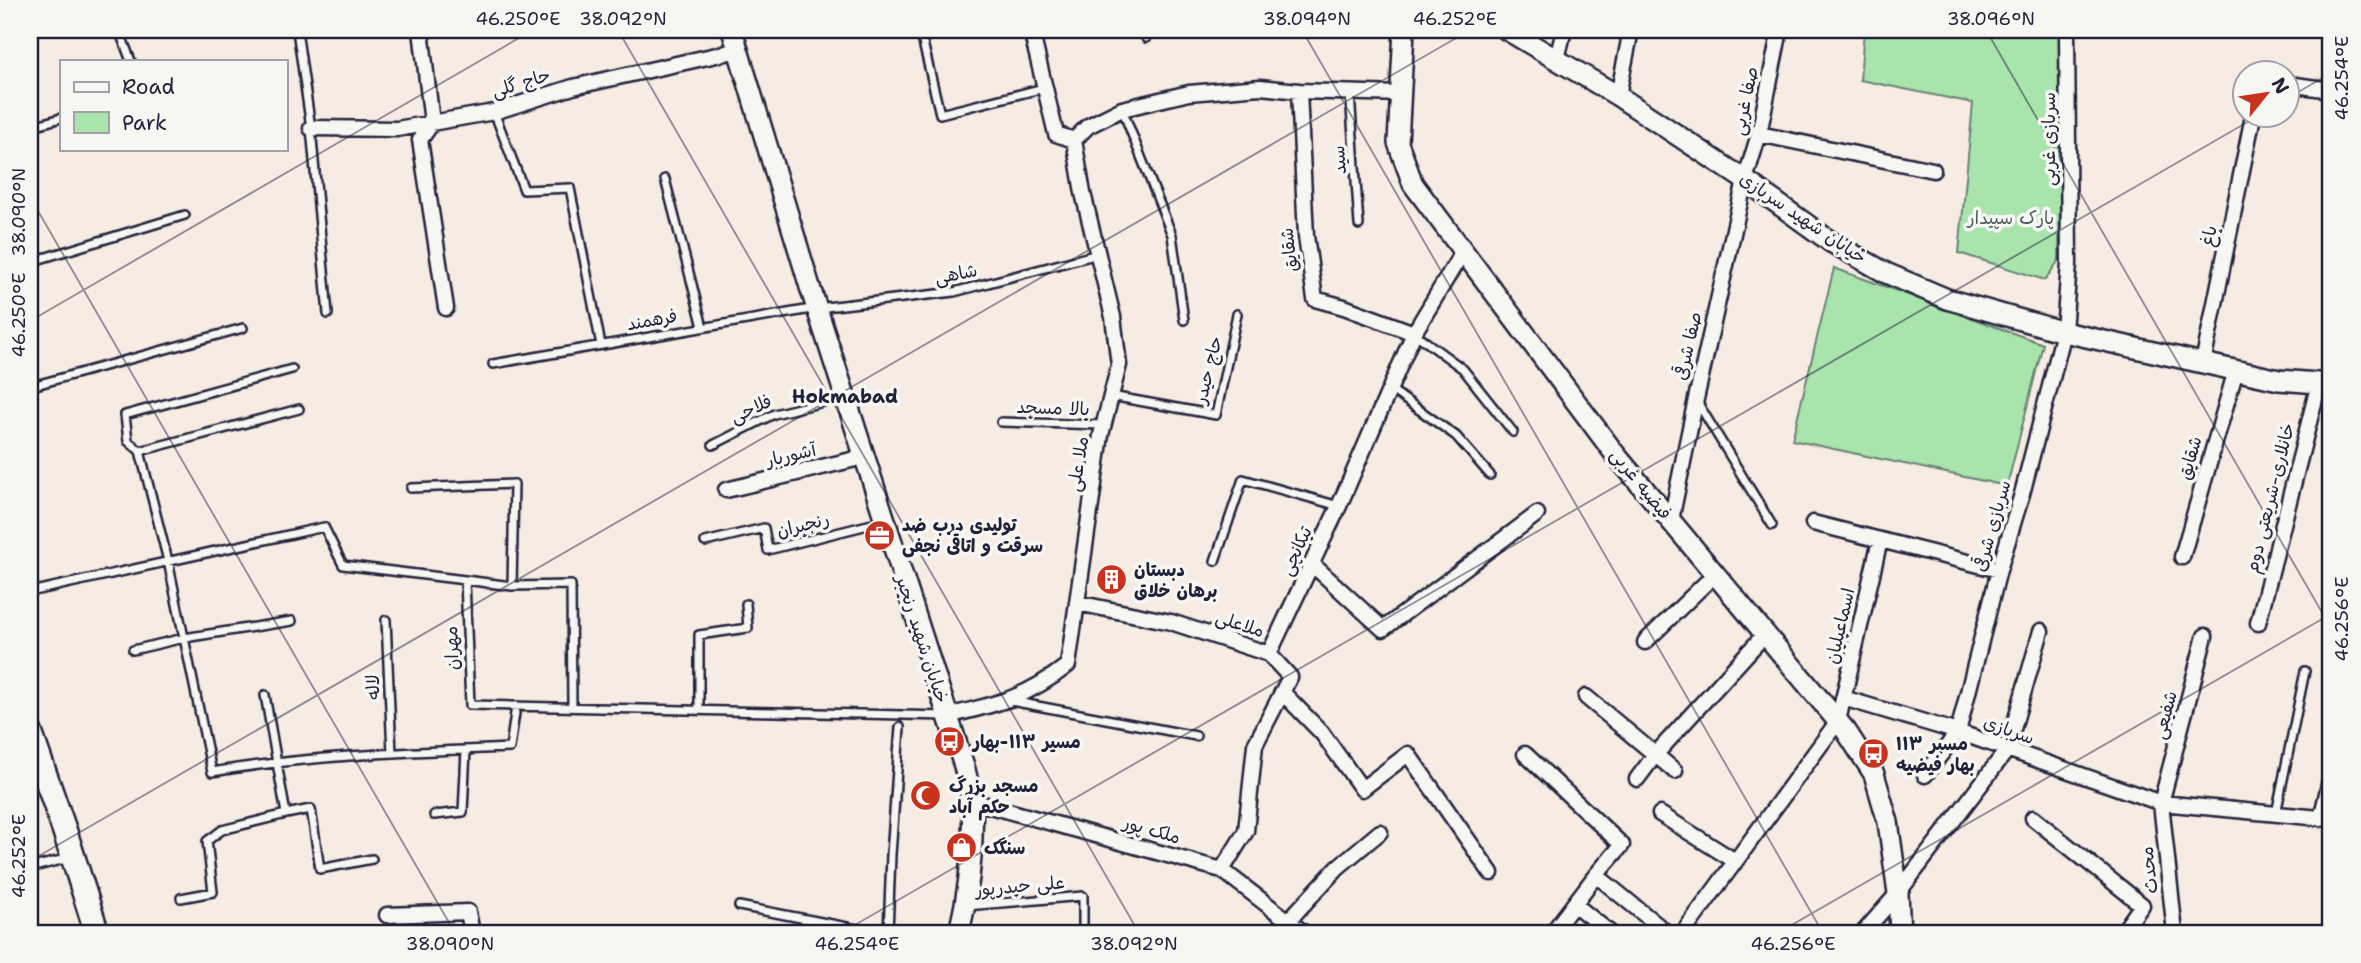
<svg xmlns="http://www.w3.org/2000/svg" width="2361" height="963" font-family="'Shantell Sans','Playpen Sans Arabic',sans-serif">
  <rect width="100%" height="100%" fill="#f6ece3"/>
  <filter id="ink" filterUnits="userSpaceOnUse"><feTurbulence type="fractalNoise" baseFrequency=".0143" numOctaves="2"/><feDisplacementMap in="SourceGraphic" scale="14" xChannelSelector="R" yChannelSelector="G"/><feConvolveMatrix kernelMatrix="1 2 1 2 8 2 1 2 1" color-interpolation-filters="sRGB"/></filter>
  <g filter="url(#ink)">
    <path fill="#a8e4ab" stroke="#658373" stroke-width="2" d="M1864,30H2063L2059,260L2045,280L1959,253L1973,103L1860,80Z
      M1834,268L2043,344L2007,486L1792,440Z"/>
    <g fill="none" stroke-linecap="round" stroke-linejoin="round">
      <defs>
        <path id="lane" d="M119,30L131,61
          M297,30L311,128L328,314
          M920,30L940,114L1044,88
          M1144,30L1146,38
          M1350,93L1359,225
          M1122,109L1172,235L1184,320
          M494,112L524,190L570,188L601,345
          M30,127L61,118
          M665,179L703,327
          M30,262L185,215
          M1414,333L1463,369L1513,432
          M493,364L817,308L954,292L1098,254
          M30,382L32,386L243,328
          M1390,389L1456,436L1490,475
          M1111,396L1216,415L1237,314
          M1696,400L1772,525
          M299,409L140,451L168,561L212,772C312,755 408,752 510,748L516,706
          M1001,422L1103,425
          M713,445L774,414L844,397
          M140,451L128,441L125,415L292,369
          M411,488L514,484L512,586
          M705,542L764,528L768,550L884,521
          M1215,561L1243,479L1339,506
          M465,580L512,586L571,585L572,707
          M30,592L324,527L343,565L465,580L470,705L946,716
          M386,620L392,753
          M133,650L184,638L292,621
          M265,695L286,814L311,809L320,869L372,859
          M1011,701L1196,736
          M699,710V635L748,628L746,604
          M2276,814L2305,671
          M434,815L463,812L466,750
          M30,868L69,858
          M181,898L213,892L207,841L222,830L286,814
          M739,906L878,933
          M966,906L1083,896V933
          M888,933L891,855L900,727
          M2329,933L2331,887"/>
        <path id="street" d="M421,30L432,123L420,140L446,308
          M1031,30L1056,134L1074,140
          M1557,59L1564,30
          M2288,84L2331,90
          M1299,91L1306,236L1315,299L1344,307L1414,333
          M1618,96L1631,30
          M311,128L397,129L494,112L573,87L739,50
          M1759,134L1933,170
          M2203,363L2253,116
          M726,490L864,457
          M1671,520L1696,399L1745,180L1759,134L1780,30
          M1813,523L1999,570
          M2182,557L2236,370
          M1312,564L1383,629L1537,514
          M1077,603L1171,622L1269,654L1290,677L1255,745L1246,831L1222,870
          M2258,623L2319,383
          M1645,642L1715,574
          M1269,654L1339,506L1414,333L1463,251
          M1282,692L1322,733L1362,789L1408,754L1491,873
          M1586,697L1675,771
          M1843,698L1958,732L2161,803L2331,819
          M947,716C998,704 1026,698 1068,665L1101,435L1119,365L1113,317L1083,193L1074,140L1088,126L1122,109L1189,93L1260,87L1299,91L1401,94
          M1525,754L1622,845L1596,875L1552,933
          M1925,775L1958,732L1999,570L2022,494L2064,332L2069,263L2067,30
          M1637,779L1655,755L1765,634
          M972,801L1222,870L1304,933
          M1660,814L1735,861
          M2033,818L2142,905L2122,933
          M2321,819L2331,776
          M1596,875L1667,933
          M1574,904L1610,933
          M387,915L468,912L472,933
          M1288,921L1338,867L1380,832
          M1683,933L1838,721L1880,540
          M1863,933L1898,893L2007,750L2041,631
          M2175,933L2161,803L2205,636"/>
        <path id="secondary" d="M732,30L810,287L964,766C967,778 971,791 972,803C974,846 969,891 959,933
          M1404,30L1398,143L1413,184L1615,454L1846,731L1874,774L1888,822L1898,893L1900,933
          M1507,30L1618,96L1745,180L1831,242L1886,273L1947,299L2064,332L2279,380L2331,384"/>
        <path id="primary" d="M30,732L65,832L97,933"/>
      </defs>
      <use href="#lane" stroke="#22223b" stroke-width="12"/>
      <use href="#street" stroke="#22223b" stroke-width="19"/>
      <use href="#secondary" stroke="#22223b" stroke-width="24"/>
      <use href="#primary" stroke="#22223b" stroke-width="28"/>
      <use href="#lane" stroke="#f6f6f2" stroke-width="7"/>
      <use href="#street" stroke="#f6f6f2" stroke-width="14"/>
      <use href="#secondary" stroke="#f6f6f2" stroke-width="19"/>
      <use href="#primary" stroke="#f6f6f2" stroke-width="23"/>
    </g>
  </g>
  <path fill="none" stroke="#22223b" stroke-width="2" stroke-opacity="0.45" d="M618,30L1139,933M1302,30L1823,933M1986,30L2331,628M2288,98L2331,73M30,197L455,933M30,321L533,30M30,861L1470,30M841,933L2258,116M1778,933L2331,614"/>
  <defs>
    <symbol id="office-disc" viewBox="-11 -11 22 22"><circle r="9.5" fill="#c8321e" stroke="#f6f6f2"/><path d="M-6-3h4V-5.5h4V-3h4V5H-6ZM-1-4.5V-3h2v-1.5ZM-6 0V1H6V0Z" fill="#fff"/></symbol>
    <symbol id="building-disc" viewBox="-11 -11 22 22"><circle r="9.5" fill="#c8321e" stroke="#f6f6f2"/><path d="M-4-6H4V6H1V3H-1V6H-4ZM-2.5-4.3h1.7v1.8h-1.7ZM.8-4.3h1.7v1.8H.8ZM-2.5-1h1.7V.8h-1.7ZM.8-1h1.7V.8H.8Z" fill="#fff"/></symbol>
    <symbol id="bus-disc" viewBox="-11 -11 22 22"><circle r="9.5" fill="#c8321e" stroke="#f6f6f2"/><path d="M-5-6H5V4H4V6H2V4H-2V6H-4V4H-5ZM-3.5-4V0h7V-4ZM-3.5 1.2v1.5H-2V1.2ZM2 1.2v1.5H3.5V1.2Z" fill="#fff"/></symbol>
    <symbol id="mosque-disc" viewBox="-11 -11 22 22"><circle r="9.5" fill="#c8321e" stroke="#f6f6f2"/><path d="M3.5-4.9A6 6 0 1 0 3.5 4.9A5 5 0 1 1 3.5-4.9Z" fill="#fff"/></symbol>
    <symbol id="shop-disc" viewBox="-11 -11 22 22"><circle r="9.5" fill="#c8321e" stroke="#f6f6f2"/><path d="M-5-2.5h2.3a2.7 3.5 0 0 1 5.4 0H5L5.5 6h-11ZM-1.5-2.5h3a1.5 2.3 0 0 0-3 0Z" fill="#fff"/></symbol>
  </defs>
  <g fill-rule="evenodd">
    <use href="#office-disc" x="862" y="518" width="35" height="35"/>
    <use href="#building-disc" x="1094" y="562" width="35" height="35"/>
    <use href="#bus-disc" x="932" y="724" width="35" height="35"/>
    <use href="#bus-disc" x="1856" y="736" width="35" height="35"/>
    <use href="#mosque-disc" x="908" y="778" width="35" height="35"/>
    <use href="#shop-disc" x="944" y="830" width="35" height="35"/>
  </g>
  <g text-anchor="middle" dominant-baseline="central" stroke-width="7" stroke-linejoin="round" paint-order="stroke">
    <g font-size="18" fill="#22223b" stroke="#f6f6f2">
      <text transform="translate(521 83) rotate(-17)">حاج گلی</text>
      <text transform="translate(1745 101) rotate(-78)">صفا غربی</text>
      <text transform="translate(2049 139) rotate(-90)">سربازی غربی</text>
      <text transform="translate(1339 160) rotate(-94)">سید</text>
      <text transform="translate(1803 218) rotate(34)">خیابان شهید سربازی</text>
      <text transform="translate(2209 236) rotate(-79)">باغ</text>
      <text transform="translate(1289 250) rotate(-97)">شقایق</text>
      <text transform="translate(956 274) rotate(-11)">شاهی</text>
      <text transform="translate(652 320) rotate(-10)">فرهمند</text>
      <text transform="translate(1688 346) rotate(-77)">صفا شرقی</text>
      <text transform="translate(1208 370) rotate(-76)">حاج حیدر</text>
      <text transform="translate(1053 408) rotate(2)">بالا مسجد</text>
      <text transform="translate(751 409) rotate(-25)">فلاحی</text>
      <text transform="translate(791 455) rotate(-13)">آشوربار</text>
      <text transform="translate(2190 458) rotate(-74)">شقایق</text>
      <text transform="translate(1078 464) rotate(-81)">ملا علی</text>
      <text transform="translate(1641 484) rotate(51)">فیضیه غربی</text>
      <text transform="translate(2270 498) rotate(-76)">خانلاری-شریعتی دوم</text>
      <text transform="translate(803 525) rotate(-14)">رنجبران</text>
      <text transform="translate(1992 526) rotate(-74)">سربازی شرقی</text>
      <text transform="translate(1296 551) rotate(-65)">تیکانچی</text>
      <text transform="translate(1240 624) rotate(18)">ملاعلی</text>
      <text transform="translate(1840 626) rotate(-77)">اسماعیلیان</text>
      <text transform="translate(922 639) rotate(72)">خیابان شهید رنجبر</text>
      <text transform="translate(452 648) rotate(-92)">مهران</text>
      <text transform="translate(373 687) rotate(-92)">لاله</text>
      <text transform="translate(2165 715) rotate(-75)">شفیعی</text>
      <text transform="translate(2009 730) rotate(20)">سربازی</text>
      <text transform="translate(1152 830) rotate(16)">ملک پور</text>
      <text transform="translate(2149 870) rotate(-96)">محدث</text>
      <text transform="translate(1020 886) rotate(-5)">علی‌ حیدرپور</text>
    </g>
    <g font-size="18" fill="#4a5c5d" stroke="#f6f6f2">
      <text x="2011" y="218">پارک سپیدار</text>
    </g>
    <g font-size="18" font-weight="bold" fill="#22223b" stroke="#f6f6f2" text-anchor="start">
      <text x="902" y="525">تولیدی درب ضد<tspan x="902" dy="21">سرقت و اتاقی نجفی</tspan></text>
      <text x="1134" y="570">دبستان<tspan x="1134" dy="21">برهان خلاق</tspan></text>
      <text x="973" y="742">مسیر ۱۱۳-بهار</text>
      <text x="1896" y="744">مسیر ۱۱۳<tspan x="1896" dy="21">بهار فیضیه</tspan></text>
      <text x="949" y="786">مسجد بزرگ<tspan x="949" dy="21">حکم آباد</tspan></text>
      <text x="984" y="848">سنگک</text>
    </g>
    <g font-size="19" font-weight="bold" fill="#22223b" stroke="#f6f6f2">
      <text x="845" y="396">Hokmabad</text>
    </g>
  </g>
  <rect width="2361" height="963" fill="none" stroke="#f6f6f2" stroke-width="77"/>
  <rect x="60" y="60" width="228" height="91" fill="#f6f6f2" stroke="#a1a1a9" stroke-width="2"/>
  <rect x="74" y="82" width="35" height="10" fill="#f6f6f2" stroke="#a1a1a9" stroke-width="2"/>
  <text x="122" y="94" font-size="21" fill="#22223b">Road</text>
  <rect x="74" y="112" width="35" height="21" fill="#a8e4ab" stroke="#a1a1a9" stroke-width="2"/>
  <text x="122" y="130" font-size="21" fill="#22223b">Park</text>
  <g transform="translate(2266 94) rotate(60)"><circle r="33" fill="#f6f6f2" stroke="#a1a1a9" stroke-width="2"/>
  <path d="M0-5L12 26L0 18L-12 26Z" fill="#c8321e"/>
  <text y="-10" font-size="19" font-weight="bold" text-anchor="middle" fill="#22223b">N</text>
  </g>
  <rect x="38" y="38" width="2284" height="887" fill="none" stroke="#22223b" stroke-width="2.5"/>
  <g font-size="18" text-anchor="middle" fill="#22223b">
    <text x="518" y="25">46.250°E</text>
    <text x="623" y="25">38.092°N</text>
    <text x="1307" y="25">38.094°N</text>
    <text x="1455" y="25">46.252°E</text>
    <text x="1991" y="25">38.096°N</text>
    <text transform="translate(2342 78) rotate(-90)" y="6">46.254°E</text>
    <text transform="translate(19 212) rotate(-90)" y="6">38.090°N</text>
    <text transform="translate(19 315) rotate(-90)" y="6">46.250°E</text>
    <text transform="translate(2342 619) rotate(-90)" y="6">46.256°E</text>
    <text transform="translate(19 856) rotate(-90)" y="6">46.252°E</text>
    <text x="450" y="950">38.090°N</text>
    <text x="857" y="950">46.254°E</text>
    <text x="1134" y="950">38.092°N</text>
    <text x="1793" y="950">46.256°E</text>
  </g>
</svg>
